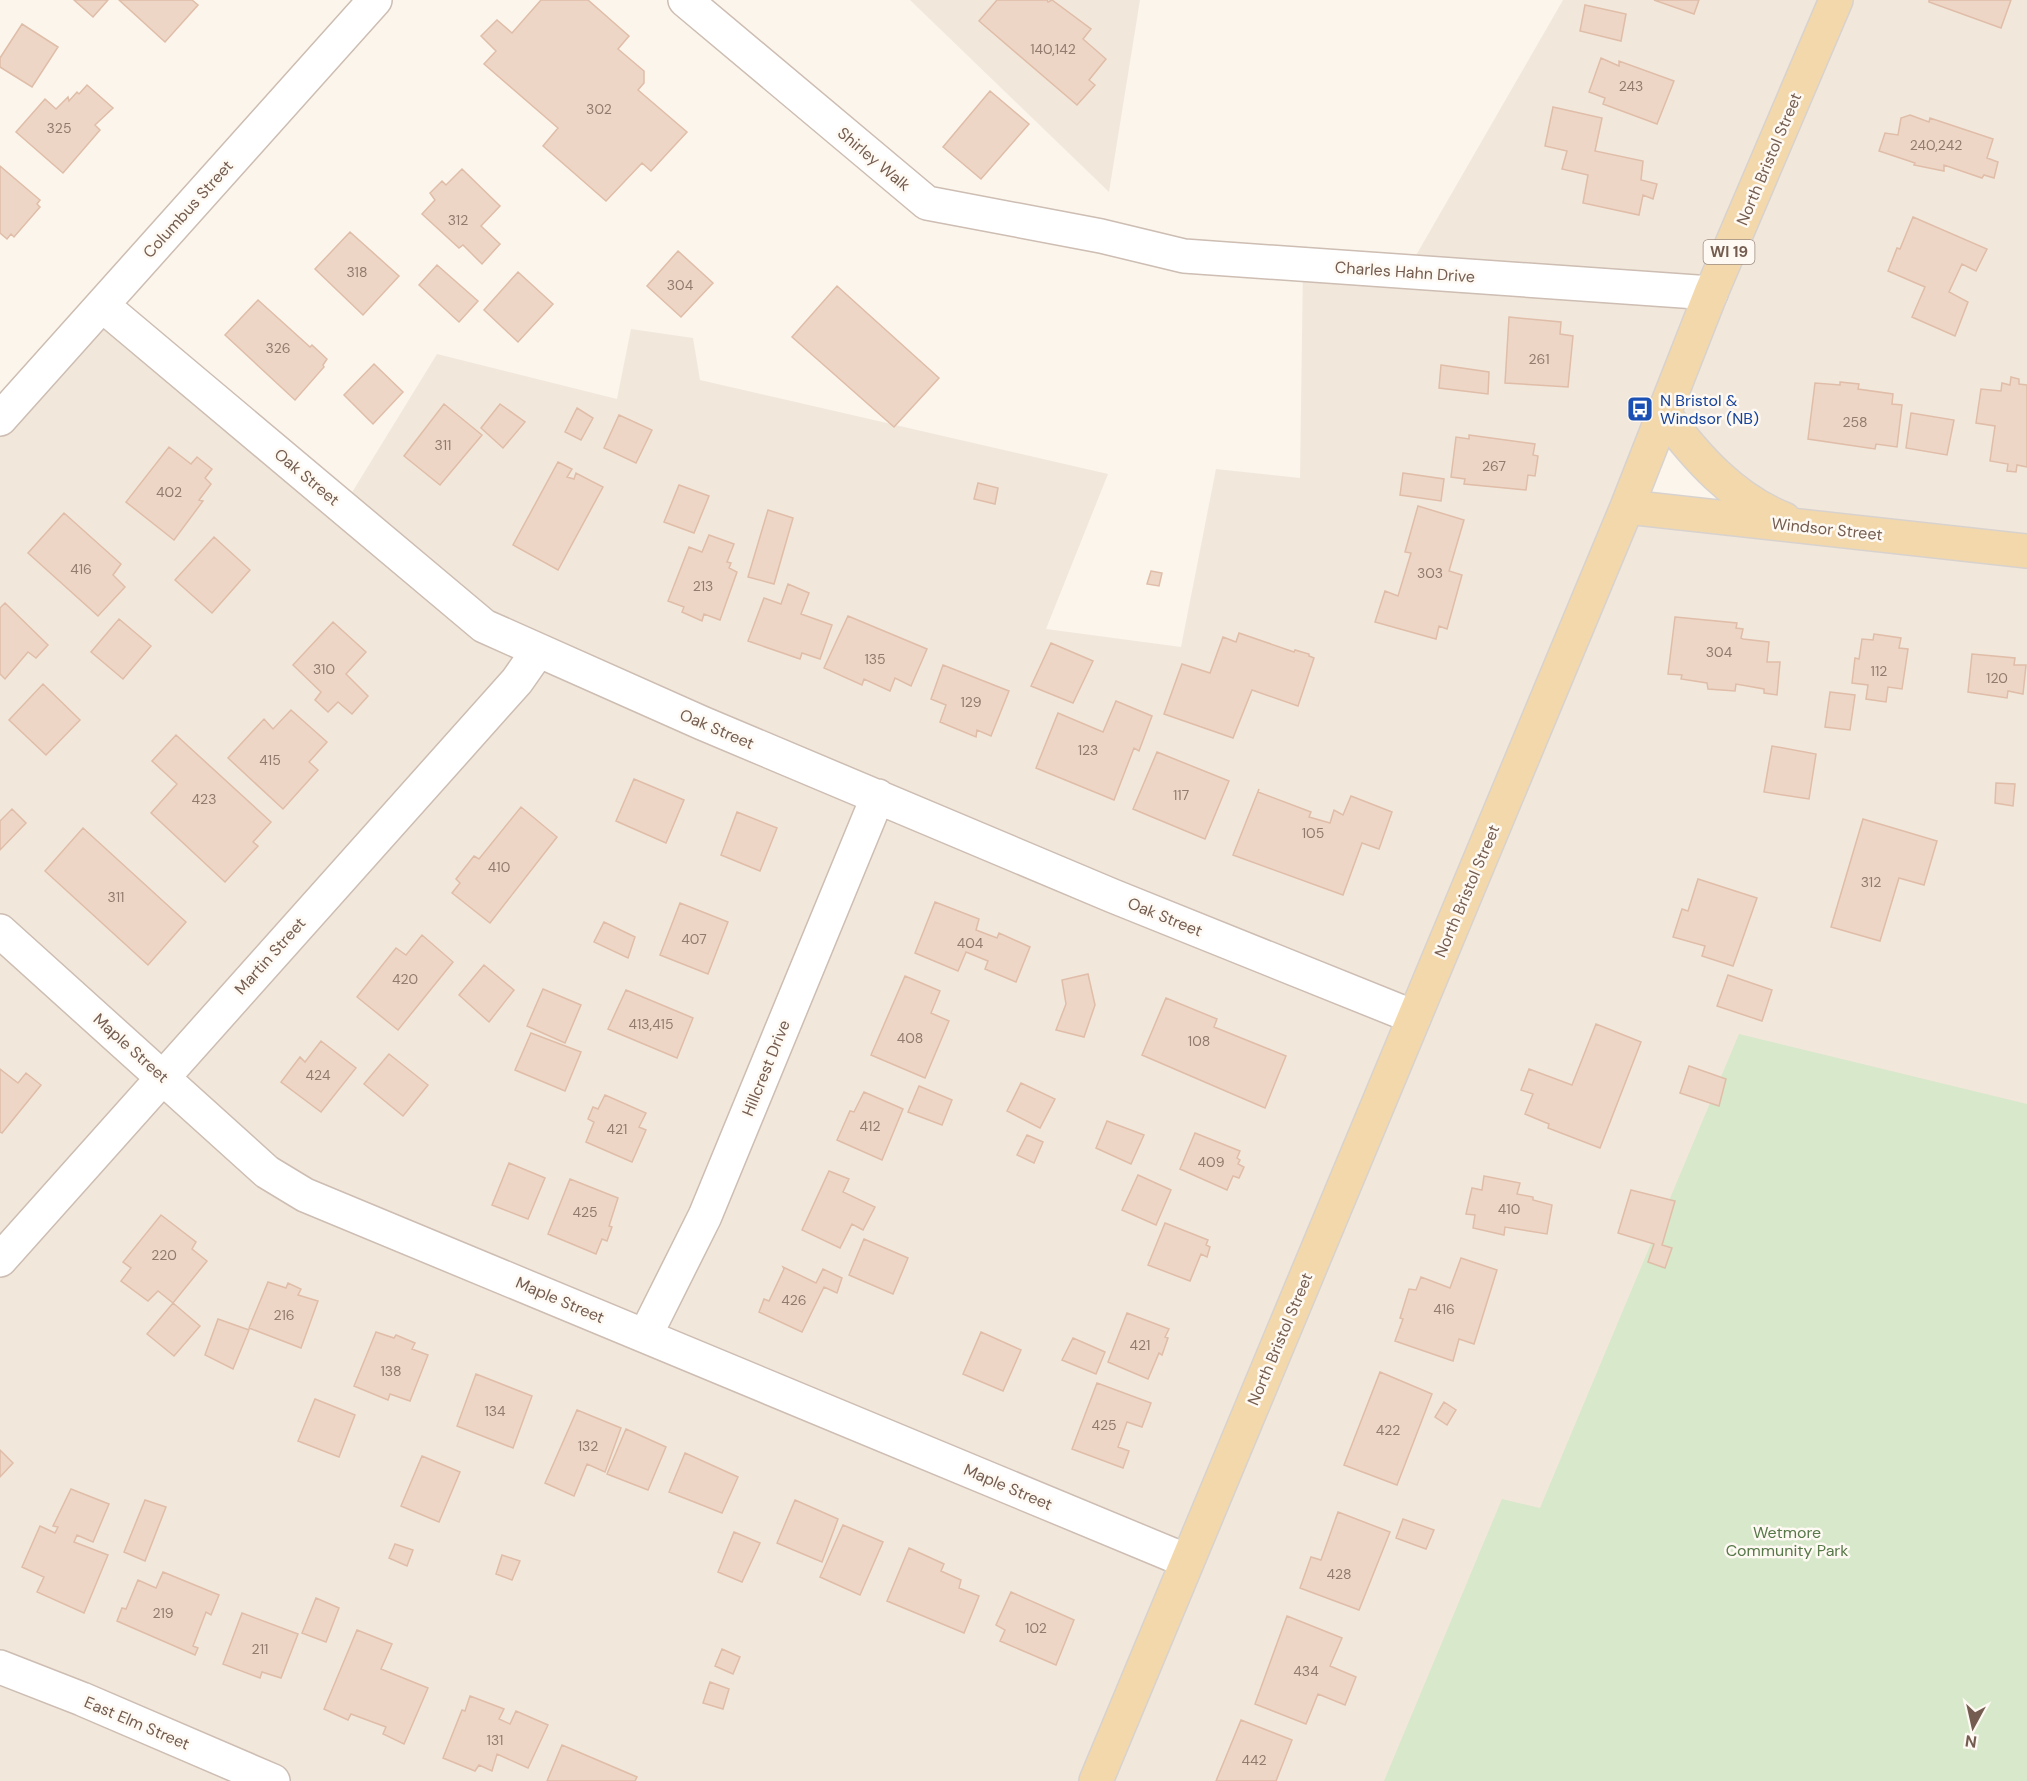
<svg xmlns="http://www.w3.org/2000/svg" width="2027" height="1781" font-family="'DM Sans',sans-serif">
  <rect width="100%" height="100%" fill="#fbf5ec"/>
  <path fill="#f2e7db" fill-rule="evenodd" d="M910,0H1140L1109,192Z
    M1563,0H2027V1781H0V401L102,305L343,507L437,354L617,399L631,329L693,338L700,380L1108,474L1046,629L1181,647L1216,469L1300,478L1303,264L1407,271ZM1665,415L1802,526L1628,507Z"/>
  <path fill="#d7e8cb" d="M1739,1034L2027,1104V1781H1384L1502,1499L1540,1508Z"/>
  <path fill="#eed6c6" stroke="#dfbda8" stroke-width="1.5" d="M74,0H108L93,17Z
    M119,0H192L198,5L165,42Z
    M541,0H588L629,36L618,49L644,71V83L638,90L687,132L651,171L642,163L606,201L543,146L558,128L484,64L496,51L481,36L497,20L512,33Z
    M997,0H1047L1048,2L1052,0L1091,29L1083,39L1106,59L1089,80L1095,85L1077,105L979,21Z
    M1654,0H1699L1694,14Z
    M1929,0H2011L2001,28L1929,2Z
    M1585,5L1626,14L1621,41L1580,31Z
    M22,24L58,47L32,87L0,67V58Z
    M1601,58L1619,66V61L1674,81L1657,124L1603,104L1605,98L1589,92Z
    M87,85L113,108L95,125L100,130L63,173L16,132L45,99L56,109L68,97L69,101L77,92L79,94Z
    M990,91L1029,124L981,179L943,147Z
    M1553,107L1602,118L1595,151L1643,161L1641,180L1657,184L1653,199L1643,195L1639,215L1583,203L1588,175L1562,169L1567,151L1545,146Z
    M1910,115L1929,122L1930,118L1993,139L1987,158L1998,162L1994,178L1984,175L1982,178L1944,165V171L1914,165L1915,163L1879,151L1885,133L1898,135L1901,118Z
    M0,166L40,200L37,204L40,207L14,237L11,234L7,239L0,233Z
    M462,169L500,206L481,226L500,244L482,264L463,245L459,248L422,214L435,200L430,193L442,181L446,185Z
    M1913,217L1987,249L1976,271L1962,264L1949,292L1968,302L1955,336L1912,317L1925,287L1888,271L1897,248L1900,249Z
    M350,232L399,276L363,315L315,269Z
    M678,251L713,283L681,317L647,286Z
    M437,265L478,301L459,322L419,285Z
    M518,272L553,304L518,342L484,310Z
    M837,286L939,378L894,427L792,337Z
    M258,300L310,347L312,345L327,359L323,365L324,367L295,400L225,335Z
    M1509,317L1561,322L1560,334L1573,336L1568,387L1505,383Z
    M374,364L403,392L373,424L344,395Z
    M1441,365L1489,372L1488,394L1439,388Z
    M2011,377L2019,379V384L2027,385V467L2017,465L2016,472L2007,471L2008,464L1990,461L1995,426L1976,423L1981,389L2001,391L2002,383L2010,385Z
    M1840,382L1859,384L1858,389L1893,394L1892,404L1902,405L1897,447L1876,444L1875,449L1808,439L1815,383L1840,385Z
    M444,404L482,435L440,485L404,456Z
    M500,404L525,422L503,448L481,428Z
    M577,408L593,418L581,440L565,432Z
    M1911,413L1954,420L1947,455L1906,448Z
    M619,415L652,430L636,463L604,448Z
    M1469,435L1535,444L1533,455L1538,456L1535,476L1528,475L1526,490L1464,484L1465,479L1451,477L1456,437L1469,439Z
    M169,447L191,464L197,457L212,469L205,478L211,484L199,500L203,501L174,540L126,502Z
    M558,462L572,469L567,477L574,479L576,473L603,487L558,570L513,545Z
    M1403,473L1444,479L1441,501L1400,495Z
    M978,483L998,488L995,504L974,499Z
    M679,485L709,496L694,533L664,522Z
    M1418,506L1464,520L1449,571L1462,575L1447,629L1439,626L1436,639L1375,622L1385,591L1398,596L1411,553L1405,552Z
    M768,510L793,518L774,584L748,577Z
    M64,513L121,564L113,575L125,587L98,616L28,553Z
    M709,535L734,544L727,562L731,563L729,568L737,572L720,620L704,614L702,621L682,612L684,607L668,601L689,547L702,552Z
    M214,537L250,570L212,613L175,580Z
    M1151,571L1162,573L1159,586L1147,584Z
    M788,584L809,593L801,614L832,625L820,659L802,653L800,659L748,641L764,598L781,604Z
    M5,603L48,645L36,658L28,652L5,679L0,674V608Z
    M848,616L927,649L911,686L895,678L890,691L864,679L862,685L824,668Z
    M1675,617L1737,623L1736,628L1743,629L1741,638L1743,639L1769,642L1767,662H1780L1777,695L1764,693V689L1736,684L1735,691L1708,689L1707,683L1681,679L1682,675L1668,674Z
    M119,619L151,646L123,679L91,652Z
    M333,622L366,652L346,674L368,696L352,714L338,702L328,712L315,700L321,692L293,665Z
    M1239,633L1294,652L1295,650L1309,654V656L1314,658L1298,706L1252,690L1233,738L1164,714L1182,664L1210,673L1223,637L1236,642Z
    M1874,634L1901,638L1899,648L1908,649L1902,689L1888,687L1886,702L1866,699L1868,685L1852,683L1855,658L1859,659L1862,639L1873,640Z
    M1051,643L1093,661L1073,703L1031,686Z
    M1972,654L2015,658L2014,665H2026L2023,694L2008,691L2007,698L1968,692Z
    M943,665L1009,691L991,736L977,730L976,737L940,722L946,705L931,699Z
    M43,684L80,720L46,755L9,720Z
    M1830,692L1855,695L1850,730L1825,727Z
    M1116,701L1152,716L1139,751L1134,748L1114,800L1036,768L1058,713L1103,732Z
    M291,710L327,742L309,762L318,770L283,809L228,758L264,719L273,729Z
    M176,735L271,822L253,842L258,846L225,882L151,813L177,784L152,761Z
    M1772,746L1816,754L1809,799L1764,792Z
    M1157,752L1229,781L1205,839L1133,809Z
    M634,779L684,800L666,843L616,821Z
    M1996,783L2015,784L2013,806L1995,803Z
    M1259,789L1258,792L1311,812L1309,817L1330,823L1334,810L1343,815L1351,796L1392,812L1379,849L1362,843L1343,895L1233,855Z
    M521,807L557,837L490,923L452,893L460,883L456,879L474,856L479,859Z
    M12,809L26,823L0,850V821Z
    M737,812L777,828L760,871L721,855Z
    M1863,819L1937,841L1924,885L1899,878L1880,941L1831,927Z
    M83,828L186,922L148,965L45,871Z
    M1698,879L1757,898L1733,966L1702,956L1705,946L1673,937L1682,909L1688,911Z
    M935,902L979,919L976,930L997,938L999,933L1030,947L1016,982L985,969L988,961L966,952L958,971L915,953Z
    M680,903L728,922L708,974L660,955Z
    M604,922L635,937L628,958L594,942Z
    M422,935L453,962L398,1030L357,997L396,948L406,955Z
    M484,965L514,990L489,1022L459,995Z
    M1088,974L1095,1005L1084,1037L1056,1030L1066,1004L1062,980Z
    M1728,975L1772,990L1762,1021L1717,1006Z
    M905,976L940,991L931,1013L949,1021L925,1078L871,1055Z
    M543,989L581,1005L565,1043L527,1026Z
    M626,990L693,1018L677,1058L608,1029Z
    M1166,998L1217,1019L1214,1027L1286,1056L1265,1108L1142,1055Z
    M1596,1024L1641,1042L1600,1148L1548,1128L1549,1124L1525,1114L1533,1094L1521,1090L1529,1069L1572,1085Z
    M531,1033L581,1052L565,1091L515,1070Z
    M321,1041L356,1068L321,1112L281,1082L300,1057L305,1062Z
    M389,1054L428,1085L403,1116L364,1084Z
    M1689,1066L1726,1079L1719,1106L1680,1093Z
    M0,1069L18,1083L26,1073L41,1085L2,1133L0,1132Z
    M1021,1083L1055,1099L1040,1128L1007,1111Z
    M919,1086L952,1100L942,1125L908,1112Z
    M864,1092L903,1109L882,1160L837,1140L850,1111L854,1112Z
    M605,1095L646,1113L639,1127L646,1130L632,1162L586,1142L594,1122L588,1119L593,1107L598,1109Z
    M1107,1121L1144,1135L1131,1164L1096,1148Z
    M1195,1133L1240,1151L1237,1158L1240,1160L1238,1164L1244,1167L1239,1178L1233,1176L1227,1190L1180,1169Z
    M1027,1135L1043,1142L1034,1163L1017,1155Z
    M509,1163L545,1178L528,1219L492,1205Z
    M829,1171L849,1179L843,1192L875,1207L863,1230L852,1224L840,1248L802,1230Z
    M1138,1175L1171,1190L1156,1225L1122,1210Z
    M1484,1176L1520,1183L1517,1194L1533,1197V1200L1552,1205L1547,1234L1505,1227L1504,1235L1473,1228L1475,1215L1466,1214L1472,1188L1482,1190Z
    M570,1179L618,1198L609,1226L612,1227L607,1241L602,1239L596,1254L548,1234Z
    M1631,1190L1675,1201L1662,1245L1672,1248L1665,1268L1648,1262L1654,1244L1618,1233Z
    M161,1215L196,1242L192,1249L207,1261L173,1303L158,1291L148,1301L121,1281L131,1268L123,1262Z
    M1165,1223L1208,1240L1206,1245L1210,1247L1207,1257L1201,1254L1190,1281L1148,1265Z
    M864,1239L908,1258L893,1294L849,1275Z
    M1461,1258L1497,1270L1474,1344L1459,1339L1453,1361L1395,1341L1403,1319L1400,1318L1409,1289L1416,1290L1421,1277L1450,1288Z
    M783,1267L816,1283L823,1269L842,1278L837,1293L824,1287L802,1332L759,1312L764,1299L769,1301L784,1269Z
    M268,1282L286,1288L288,1283L301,1289L298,1295L318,1301L301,1348L249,1328Z
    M173,1303L200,1326L174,1356L147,1334Z
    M1127,1313L1169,1329L1165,1337L1168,1338L1162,1355L1159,1353L1148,1379L1108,1362Z
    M218,1319L249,1330L233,1369L205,1355Z
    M376,1332L394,1338L396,1335L415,1343L412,1349L428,1355L410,1401L390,1394L388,1400L354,1386Z
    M981,1332L1021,1350L1003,1391L963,1374Z
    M1073,1338L1105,1352L1096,1374L1062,1360Z
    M1380,1372L1432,1394L1397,1485L1344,1465Z
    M476,1374L532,1396L513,1448L457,1426Z
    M1097,1383L1151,1403L1142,1427L1127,1422L1118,1447L1129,1451L1123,1468L1072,1449Z
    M315,1399L355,1415L339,1457L298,1441Z
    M1444,1402L1456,1410L1447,1425L1435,1417Z
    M577,1410L621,1428L605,1472L587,1464L574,1496L545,1483Z
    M626,1429L666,1447L648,1490L607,1474Z
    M0,1450L13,1463L0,1477Z
    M685,1453L738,1477L722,1513L669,1492Z
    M422,1456L460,1472L439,1522L401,1506Z
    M71,1489L109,1504L93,1542L77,1535L74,1542L108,1555L84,1613L37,1592L44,1577L22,1567L40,1526L55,1533L58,1527L53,1526Z
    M145,1500L166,1507L145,1561L124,1552Z
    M795,1500L838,1519L822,1562L777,1543Z
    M1338,1512L1390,1532L1359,1610L1300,1588L1311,1557L1321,1560Z
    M1403,1519L1434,1530L1426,1549L1396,1538Z
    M843,1525L883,1542L860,1595L820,1577Z
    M734,1532L760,1543L742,1582L718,1572Z
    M395,1544L413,1550L407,1566L389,1558Z
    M909,1548L944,1564L941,1571L961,1580L959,1588L979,1596L964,1633L887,1601Z
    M502,1555L520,1561L512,1580L496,1574Z
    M163,1572L219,1595L211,1615L206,1612L193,1646L198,1648L195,1655L117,1621L122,1608L126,1609L138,1580L156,1588Z
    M1011,1592L1074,1620L1056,1665L1000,1641L1005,1630L996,1625Z
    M316,1598L339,1608L326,1642L302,1633Z
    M242,1613L298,1634L281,1678L262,1672L260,1678L223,1664Z
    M1287,1616L1342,1638L1330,1666L1356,1677L1345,1705L1318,1694L1306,1724L1255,1704Z
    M357,1630L392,1644L381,1669L428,1688L404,1744L383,1734L386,1727L351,1714L348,1720L324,1709Z
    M722,1649L740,1657L733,1674L715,1666Z
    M710,1682L729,1689L723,1709L703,1703Z
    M470,1696L504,1709L499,1719L510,1724L516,1711L548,1725L528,1768L497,1754L492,1771L479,1765L475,1771L443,1758L462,1710L465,1711Z
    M1241,1720L1292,1740L1276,1781H1216Z
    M562,1745L637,1777L635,1781H547Z"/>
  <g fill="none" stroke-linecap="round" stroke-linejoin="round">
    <defs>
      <path id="minor" d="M685,0L927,203L1101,236L1184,256L1711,293
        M102,305L484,626L702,723L1113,896L1414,1017
        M0,419L375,0
        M0,931L267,1172L305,1195L1187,1561
        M0,1260L517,681L538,651
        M645,1336L705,1216L878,796
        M0,1667L82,1699L273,1781"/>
      <path id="primary" d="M1664,414C1696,457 1733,499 1784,519
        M1627,507L2027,551
        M1096,1781L1627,507L1711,293L1836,0"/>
    </defs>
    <use href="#minor" stroke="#cdbdb2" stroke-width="36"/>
    <use href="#primary" stroke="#d8d2ce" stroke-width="36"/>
    <use href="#minor" stroke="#fff" stroke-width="33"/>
    <use href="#primary" stroke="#f3d8ab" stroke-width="33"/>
  </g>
  <defs>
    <symbol id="bus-square" viewBox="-11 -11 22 22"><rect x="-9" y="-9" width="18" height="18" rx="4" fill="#1a4fb4" stroke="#fef9f2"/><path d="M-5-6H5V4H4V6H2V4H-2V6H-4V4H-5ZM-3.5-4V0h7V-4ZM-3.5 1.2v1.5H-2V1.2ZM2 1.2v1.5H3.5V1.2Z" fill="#fff"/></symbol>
  </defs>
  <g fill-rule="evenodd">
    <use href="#bus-square" x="1625" y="394" width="30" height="30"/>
  </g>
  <g text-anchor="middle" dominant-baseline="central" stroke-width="5" stroke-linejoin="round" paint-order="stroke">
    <g font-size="14" fill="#927b6e">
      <text x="1053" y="49">140,142</text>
      <text x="1631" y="86">243</text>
      <text x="599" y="109">302</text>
      <text x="59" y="128">325</text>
      <text x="1936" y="145">240,242</text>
      <text x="458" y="220">312</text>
      <text x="357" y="272">318</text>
      <text x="680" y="285">304</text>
      <text x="278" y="348">326</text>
      <text x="1539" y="359">261</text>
      <text x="1855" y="422">258</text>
      <text x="443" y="445">311</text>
      <text x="1494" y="466">267</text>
      <text x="169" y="492">402</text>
      <text x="81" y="569">416</text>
      <text x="1430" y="573">303</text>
      <text x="703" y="586">213</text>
      <text x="1719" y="652">304</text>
      <text x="875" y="659">135</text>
      <text x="324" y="669">310</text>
      <text x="1879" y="671">112</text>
      <text x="1997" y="678">120</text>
      <text x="971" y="702">129</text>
      <text x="1088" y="750">123</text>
      <text x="270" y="760">415</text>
      <text x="1181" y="795">117</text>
      <text x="204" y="799">423</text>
      <text x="1313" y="833">105</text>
      <text x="499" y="867">410</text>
      <text x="1871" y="882">312</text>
      <text x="116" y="897">311</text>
      <text x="694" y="939">407</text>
      <text x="970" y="943">404</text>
      <text x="405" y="979">420</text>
      <text x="651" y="1024">413,415</text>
      <text x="910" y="1038">408</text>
      <text x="1199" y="1041">108</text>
      <text x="318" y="1075">424</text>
      <text x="870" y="1126">412</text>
      <text x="617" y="1129">421</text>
      <text x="1211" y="1162">409</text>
      <text x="1509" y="1209">410</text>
      <text x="585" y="1212">425</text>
      <text x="164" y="1255">220</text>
      <text x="794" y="1300">426</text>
      <text x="1444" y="1309">416</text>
      <text x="284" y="1315">216</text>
      <text x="1140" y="1345">421</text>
      <text x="391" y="1371">138</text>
      <text x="495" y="1411">134</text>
      <text x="1104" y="1425">425</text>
      <text x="1388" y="1430">422</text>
      <text x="588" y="1446">132</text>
      <text x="1339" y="1574">428</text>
      <text x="163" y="1613">219</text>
      <text x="1036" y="1628">102</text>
      <text x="260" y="1649">211</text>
      <text x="1306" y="1671">434</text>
      <text x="495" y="1740">131</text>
      <text x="1254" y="1760">442</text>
    </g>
    <rect fill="#fef9f2" stroke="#9d8c81" stroke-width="1.5" x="1703.5" y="240" width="51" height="24" rx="4.5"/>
    <g font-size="15" font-weight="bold" fill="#745d50">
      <text x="1729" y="252">WI 19</text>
    </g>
    <g font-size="16" fill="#745d50" stroke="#fef9f2">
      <text transform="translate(874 159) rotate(40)">Shirley Walk</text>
      <text transform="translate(1769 159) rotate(-67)">North Bristol Street</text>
      <text transform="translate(188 209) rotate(-48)">Columbus Street</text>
      <text transform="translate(1405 272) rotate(4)">Charles Hahn Drive</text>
      <text transform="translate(307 477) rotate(40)">Oak Street</text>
      <text transform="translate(1827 529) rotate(6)">Windsor Street</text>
      <text transform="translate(717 729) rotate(23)">Oak Street</text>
      <text transform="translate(1467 891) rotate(-67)">North Bristol Street</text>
      <text transform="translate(1165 917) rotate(22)">Oak Street</text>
      <text transform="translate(270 956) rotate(-48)">Martin Street</text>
      <text transform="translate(131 1048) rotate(42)">Maple Street</text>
      <text transform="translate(766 1068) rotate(-68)">Hillcrest Drive</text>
      <text transform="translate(560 1300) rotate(23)">Maple Street</text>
      <text transform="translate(1280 1339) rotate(-67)">North Bristol Street</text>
      <text transform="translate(1008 1487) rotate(23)">Maple Street</text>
      <text transform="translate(137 1723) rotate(23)">East Elm Street</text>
    </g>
    <g font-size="16" fill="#164399" stroke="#fef9f2" text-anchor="start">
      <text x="1660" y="400">N Bristol &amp;<tspan x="1660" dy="18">Windsor (NB)</tspan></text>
    </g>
    <g font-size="16" fill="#577849" stroke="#fef9f2">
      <text x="1787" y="1532">Wetmore<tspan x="1787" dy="18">Community Park</tspan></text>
    </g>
  </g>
  <g transform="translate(1973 1727) rotate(188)" stroke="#fef9f2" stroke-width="4.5" paint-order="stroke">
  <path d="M0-4.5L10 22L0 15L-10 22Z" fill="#745d50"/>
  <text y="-9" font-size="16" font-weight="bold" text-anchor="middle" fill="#745d50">N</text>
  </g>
</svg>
